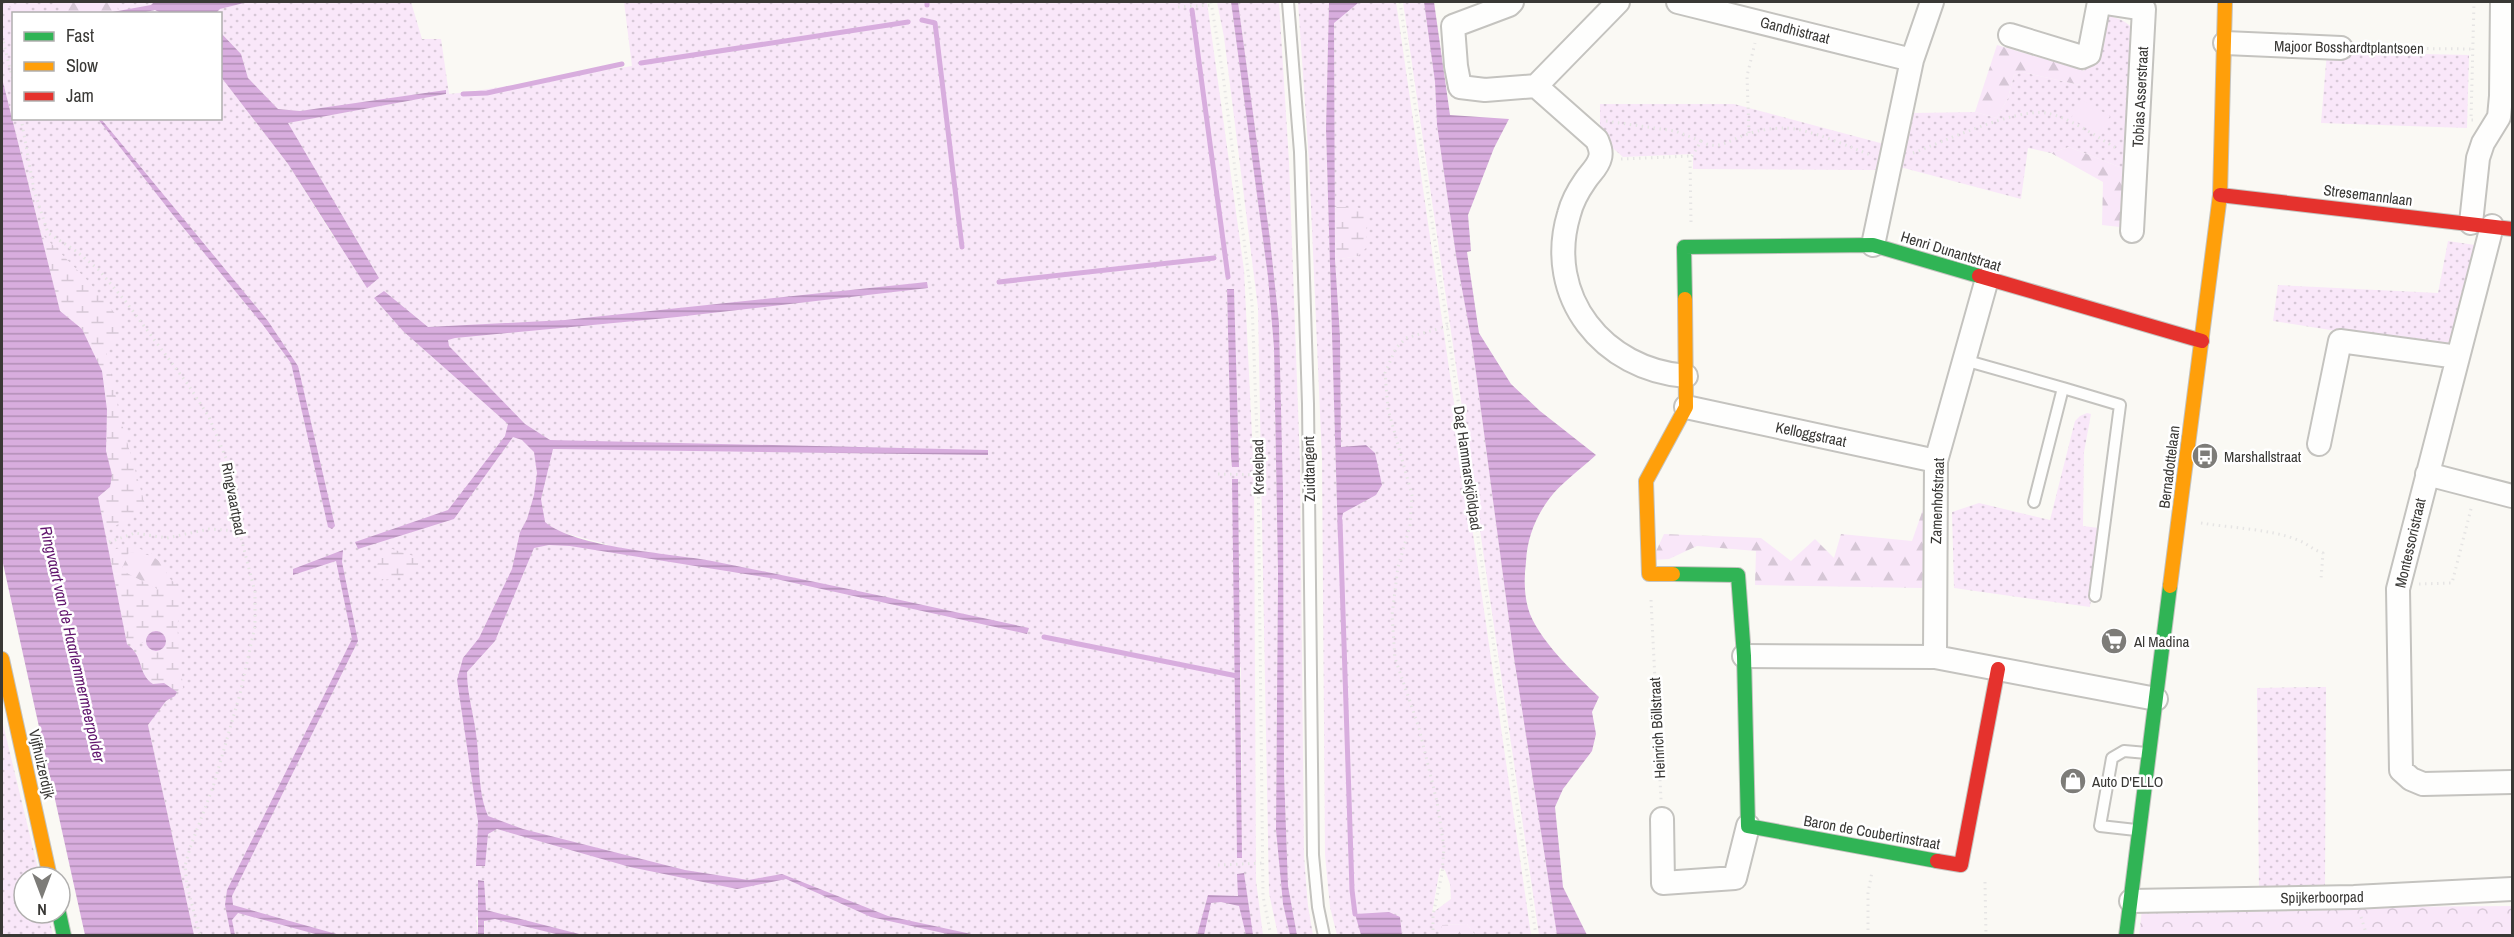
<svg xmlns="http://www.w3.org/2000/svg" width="2514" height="937" font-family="'Archivo Narrow',sans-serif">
  <defs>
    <pattern id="grass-dots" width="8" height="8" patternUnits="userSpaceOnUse" patternTransform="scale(1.5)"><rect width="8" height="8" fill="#f9e7f9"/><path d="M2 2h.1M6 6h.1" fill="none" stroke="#d6c7d6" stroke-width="1.8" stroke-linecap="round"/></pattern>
    <pattern id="forest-firs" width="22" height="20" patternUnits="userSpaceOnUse" patternTransform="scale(1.5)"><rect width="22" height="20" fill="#f9e7f9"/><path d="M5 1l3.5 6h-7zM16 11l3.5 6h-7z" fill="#d6c7d6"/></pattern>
    <pattern id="wetland-marsh" width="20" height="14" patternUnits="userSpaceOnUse" patternTransform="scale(1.5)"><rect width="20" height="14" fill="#f9e7f9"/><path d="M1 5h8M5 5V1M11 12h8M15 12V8" fill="none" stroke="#d6c7d6"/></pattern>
    <pattern id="park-crowns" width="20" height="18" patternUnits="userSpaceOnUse" patternTransform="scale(1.5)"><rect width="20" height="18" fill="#f9e7f9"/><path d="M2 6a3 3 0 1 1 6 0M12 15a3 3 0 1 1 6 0" fill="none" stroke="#d6c7d6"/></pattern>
    <pattern id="water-rules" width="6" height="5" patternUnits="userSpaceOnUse" patternTransform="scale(1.5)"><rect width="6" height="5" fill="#d8adde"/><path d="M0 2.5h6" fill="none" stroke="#b08eb5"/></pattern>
  </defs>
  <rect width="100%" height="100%" fill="#faf9f4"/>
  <path fill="url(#grass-dots)" fill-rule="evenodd" d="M2,2H155L161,13L14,14V118H220L221,77L288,164L333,236L379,278L287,123L446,94L300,111L278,109L248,78L241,54L221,33L220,14L216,13L219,9L248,2H411L422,39H441L449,94L469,92L632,66L624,2H1207L1244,270L1254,478L1256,881L1263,935H1202L1208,895L1197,935H484L485,913L476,917L478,935H194L148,725L166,700H170L127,644L60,311L2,78ZM1227,289H1234L1238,467H1232L1231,457ZM534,495L533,521L557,531L609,545H549L534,547L520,532L527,519ZM1235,660L1241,668L1242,858L1237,857Z
    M1217,2H1231L1268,277L1274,348L1278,574L1276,830L1283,904L1290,935H1278L1269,893L1258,308L1224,37Z
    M1238,2H1279L1289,162L1300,463L1304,857L1308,906L1313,935H1297L1288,886L1284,773L1283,491L1279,323L1270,239Z
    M1298,2H1329L1326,129L1338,535L1341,439L1340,336L1335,260L1358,256L1356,207H1334V22L1358,2H1396L1531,935H1475L1467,924L1442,925V935H1402L1400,918L1356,914L1361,935H1337L1330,907L1325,855L1322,459L1309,161ZM1440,868L1445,870L1450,884L1451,899L1432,913Z
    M1403,2H1424L1435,82L1437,125L1457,262L1472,343L1514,658L1557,935H1539Z
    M2104,16C2114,16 2125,20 2132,28L2127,170L2069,147L2051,153L2028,148L2021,199L1900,167L1913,113L1975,112L1997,118L2008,98L2014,75L2022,72L2080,85L2100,17Z
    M2327,52L2469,55L2467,128L2321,123Z
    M1600,104H1734L1884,144L1877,170L1693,169V154L1623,157L1600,137Z
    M2448,241L2475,245L2450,349L2273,321L2278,285L2438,293Z
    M2087,413L2091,414L2084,452L2083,526L2099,528L2090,607L1954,588L1952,512L1979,503L2050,520L2075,421L2080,416Z
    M2326,687L2325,890L2259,891L2257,688Z
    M2,720L40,877H24V913H48L53,935H2Z"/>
  <path fill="url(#forest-firs)" d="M58,2L117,3L118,11L107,14H19L9,6L18,5L37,13L67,11Z
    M1997,45L2085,71L2080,85L2022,72L2014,75L2008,98L1997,118L1975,112Z
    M2069,147L2127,170L2120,227L2102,225L2103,182L2051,153Z
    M1928,495L1922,588L1755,585L1756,551L1697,546L1669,559L1652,560L1664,534L1761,538L1791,561L1815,539L1834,558L1841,534L1912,541Z
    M129,552C149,554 162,556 168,577L157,589L121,570Z
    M1467,924L1475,935H1442V925Z"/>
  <path fill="url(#wetland-marsh)" d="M1334,207H1356L1368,211L1366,248L1358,256L1335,260Z
    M40,232L90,283L121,321V333L106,350L120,417L146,508L105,532L98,497L110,487L112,475L106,451L108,425L103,378L82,329L60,311Z
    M131,545L152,554L129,552L121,570L157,589L168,577L180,588V614L177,625L183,688L174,693C145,684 145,680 137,652L150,649L157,651L148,635L145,642L127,644L109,551Z
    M392,549L420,558L415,574L379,581C374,564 378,558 392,549Z"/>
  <path fill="url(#park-crowns)" d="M2512,906V935L2139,936L2142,909Z"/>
  <path fill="#f9e7f9" d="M2082,100L2110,116L2098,135L2071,118Z"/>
  <path fill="url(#water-rules)" d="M154,2H248L220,9L216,13H161L155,10L141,13H107L151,5Z
    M1231,2H1238L1270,239L1279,323L1283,491L1284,773L1288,886L1297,935H1290L1283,904L1276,830L1278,574L1274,348L1268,277Z
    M1329,2L1358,3L1334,23L1335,260L1340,336L1341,447L1366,445L1375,453L1382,485L1376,495L1343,513L1338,539L1326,129Z
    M1424,2H1434L1450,115L1509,119L1494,148L1468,215L1471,251L1467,252L1479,333L1511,384L1540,411L1596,455C1581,469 1561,483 1549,499C1535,518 1527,539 1526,562C1524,578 1524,593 1528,608C1536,638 1577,676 1599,697L1592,712L1596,734L1592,751L1563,789L1555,807L1563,887L1587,935H1557L1514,658L1472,343L1457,262L1437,125L1435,82Z
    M221,33L241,54L248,78L278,109L300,111L446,90V94L288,123L379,278L367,288L288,164L221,77Z
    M2,78L60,311L82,329L102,371L107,410L106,451L112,475L110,487L98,497L127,644C145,658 137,673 153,684L164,683L177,692L175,696L166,701L148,725L194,935H85L77,899L2,559Z
    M98,119H101L268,321L298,366L335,526L332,529L328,527L291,363L263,325L173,215Z
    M927,282L928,288L677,317L455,338L448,340L449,346L525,424L550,440L988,450V455L553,449L541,499L545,522C576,548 669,553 712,561C818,582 923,605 1029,628L1027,634L776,579L570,546L549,545L534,548L495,641L467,672C467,696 475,718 477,742C480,767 478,793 488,816L523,829L685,870L748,880L782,874L888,916L976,935H952L871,917L786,879L737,889L630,867L497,829L488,834L485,866H476L478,821L457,680L463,658L479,638L512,569L520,532L527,519L534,495L537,473L534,452L522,440L513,437L454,519L358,549L355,542L448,510L505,436L508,424L403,331L374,298L384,291L428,327L565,320Z
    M1227,289H1234L1239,467H1232L1231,457Z
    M1232,479H1238L1242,858H1237Z
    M343,550L342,562L358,641L232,896L233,905L340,935H319L238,913L232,920L235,935H231L225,905L227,890L352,639L336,561L293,575V569Z
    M146 641a10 10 0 1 1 20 0a10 10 0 1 1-20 0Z
    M1244,873L1253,935H1246L1239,906L1221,902L1211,903L1204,935H1197L1208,895L1238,896L1237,874Z
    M478,880L484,881L486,910L583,935H560L495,919L484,921V935H478Z
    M1389,912L1400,917L1402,935H1361L1355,914Z"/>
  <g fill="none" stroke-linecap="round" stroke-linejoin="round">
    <path stroke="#d8adde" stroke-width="5" d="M927,2V5
      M1192,10L1228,277
      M922,20L935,23L962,247
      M641,63L908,22
      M463,94L487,93L622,64
      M999,282L1214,258
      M1340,520L1352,890L1355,914
      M1044,637L1237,676"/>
    <defs>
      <path id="lane" d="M1288,2L1300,152L1308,404L1313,855L1318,907L1324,936
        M1964,360L2063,388
        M2034,502L2063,388L2120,405L2095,596
        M2136,830L2100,826L2112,758L2124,751L2147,753"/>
      <path id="street" d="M1512,2L1509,5L1453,26L1456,66L1460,87L1485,90L1536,86
        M1678,2L1912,60
        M2010,35L2082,57L2089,54L2099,2L2144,9L2132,231
        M2225,43L2341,48
        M1536,86L1597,140C1599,145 1602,152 1600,158C1598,167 1590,173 1585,181C1578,191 1572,202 1569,214C1544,297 1604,370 1686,376
        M1536,86L1618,2
        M2471,223L2478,158L2483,143L2499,117L2501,96L2502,2
        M2492,226L2398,589L2401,770L2411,779L2423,784L2512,782
        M1873,245L1912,60L1932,2
        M1686,407L1936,461
        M2319,444L2340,341L2458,357
        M2427,474L2512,496
        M1744,656L1935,657L2156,699
        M1935,657L1936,461L1987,279
        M1662,819L1663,883L1735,878L1748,826
        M2131,901L2354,897L2512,889"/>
      <path id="fast" d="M1685,299L1684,247L1873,245L1979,276
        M1673,574L1738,575L1744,656L1748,826L1937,861
        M59,913L64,936
        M2126,936L2170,586"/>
      <path id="slow" d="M1673,574H1649L1646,481L1686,407L1685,299
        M2170,586L2220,195L2225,2
        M2,659L50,877"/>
      <path id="jam" d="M2220,195L2512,229
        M1979,276L2202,341
        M1937,861L1961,865L1998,669"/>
    </defs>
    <use href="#lane" stroke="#c4c3bf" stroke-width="14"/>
    <use href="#street" stroke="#c4c3bf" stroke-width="26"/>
    <use href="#fast" stroke="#c4c3bf" stroke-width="16"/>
    <use href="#slow" stroke="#c4c3bf" stroke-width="16"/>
    <use href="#jam" stroke="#c4c3bf" stroke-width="16"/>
    <path stroke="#e6e5e4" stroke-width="3" stroke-dasharray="1.5 4.5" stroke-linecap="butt" d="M1211,2L1223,75L1252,303L1258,461L1263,896L1271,936
      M1400,2L1536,936
      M1178,7L1212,5
      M2,36L14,85
      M2361,48L2473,49
      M21,118L34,190L48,233L76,251L99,270L126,302L189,386L209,417L228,463L235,514L255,592V626L240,694L213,787L190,848L185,866L187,885L200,936
      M2473,120H2471L2474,2
      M1606,121L1675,131L1701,141
      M1749,133L1747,76L1755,43
      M1913,153C1945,141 2016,108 2046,113C2067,116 2097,137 2116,148
      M1621,159L1691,156
      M1691,222L1690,160L1701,141C1718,152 1730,139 1748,134C1758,130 1774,128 1784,128C1808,128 1850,147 1873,156
      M1218,474L1258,475
      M2201,523C2232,528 2270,529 2298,540C2308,544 2313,550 2323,553L2321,579
      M109,542L135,533L167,538L209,529L239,531
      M2419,584L2452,583L2472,505
      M1651,600L1661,800
      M1218,865L1263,863
      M1985,882L1986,936
      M2361,917L2367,936
      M1433,936V915L1442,874L1444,847L1437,802L1419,728L1395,658L1392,615L1398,567L1410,526L1412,495L1388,409L1385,373L1396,348L1406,338L1448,326
      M1868,936V893L1872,872"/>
    <use href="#lane" stroke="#fefefd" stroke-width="10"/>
    <use href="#street" stroke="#fefefd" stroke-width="22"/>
    <use href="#fast" stroke="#30b455" stroke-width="14"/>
    <use href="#slow" stroke="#ff9f0a" stroke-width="14"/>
    <use href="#jam" stroke="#e5322d" stroke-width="14"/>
  </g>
  <defs>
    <symbol id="bus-disc" viewBox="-11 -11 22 22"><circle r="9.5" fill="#7d7c78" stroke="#fff"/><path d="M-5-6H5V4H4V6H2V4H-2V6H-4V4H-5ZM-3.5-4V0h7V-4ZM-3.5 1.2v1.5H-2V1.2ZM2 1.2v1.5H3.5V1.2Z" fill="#fff"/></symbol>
    <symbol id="supermarket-disc" viewBox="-11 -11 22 22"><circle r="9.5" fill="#7d7c78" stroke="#fff"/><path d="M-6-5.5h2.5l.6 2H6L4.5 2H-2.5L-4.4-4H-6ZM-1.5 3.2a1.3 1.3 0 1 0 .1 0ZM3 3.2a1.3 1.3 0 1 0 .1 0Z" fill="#fff"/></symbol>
    <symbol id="shop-disc" viewBox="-11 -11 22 22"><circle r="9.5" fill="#7d7c78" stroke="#fff"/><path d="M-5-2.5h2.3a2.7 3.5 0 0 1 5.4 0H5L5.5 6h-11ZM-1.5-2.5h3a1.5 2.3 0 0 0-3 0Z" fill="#fff"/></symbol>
  </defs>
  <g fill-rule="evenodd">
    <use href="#bus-disc" x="2190" y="441" width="30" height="30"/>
    <use href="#supermarket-disc" x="2099" y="626" width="30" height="30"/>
    <use href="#shop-disc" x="2058" y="766" width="30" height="30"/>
  </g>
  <g text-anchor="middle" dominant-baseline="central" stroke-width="5" stroke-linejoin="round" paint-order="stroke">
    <g font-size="15" fill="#393835" stroke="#fff">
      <text transform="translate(1795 30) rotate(14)">Gandhistraat</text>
      <text transform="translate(2349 47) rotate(1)">Majoor Bosshardtplantsoen</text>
      <text transform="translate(2140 97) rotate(-87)">Tobias Asserstraat</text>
      <text transform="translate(2368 195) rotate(7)">Stresemannlaan</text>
      <text transform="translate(1951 251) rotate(17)">Henri Dunantstraat</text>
      <text transform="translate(1811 434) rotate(12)">Kelloggstraat</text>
      <text transform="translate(1258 467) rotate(-91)">Krekelpad</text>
      <text transform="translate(2169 467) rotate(-83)">Bernadottelaan</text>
      <text transform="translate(1468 468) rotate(82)">Dag Hammarskjöldpad</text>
      <text transform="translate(1309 469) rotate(-91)">Zuidtangent</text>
      <text transform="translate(234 499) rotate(79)">Ringvaartpad</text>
      <text transform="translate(1937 501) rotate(-88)">Zamenhofstraat</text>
      <text transform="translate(2410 543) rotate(-77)">Montessoristraat</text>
      <text transform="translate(1657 728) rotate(-93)">Heinrich Böllstraat</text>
      <text transform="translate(42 764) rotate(77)">Vijfhuizerdijk</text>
      <text transform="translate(1872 832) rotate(10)">Baron de Coubertinstraat</text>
      <text transform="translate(2322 897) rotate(-1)">Spijkerboorpad</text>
    </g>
    <g font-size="15" fill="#393835" stroke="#fff" text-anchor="start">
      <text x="2224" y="456">Marshallstraat</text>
      <text x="2134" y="641">Al Madina</text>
      <text x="2092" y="781">Auto D'ELLO</text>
    </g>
    <g font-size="16" font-style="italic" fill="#61156d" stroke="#fff">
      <text transform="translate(73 644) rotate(77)">Ringvaart van de Haarlemmermeerpolder</text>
    </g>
  </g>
  <rect width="2514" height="937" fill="none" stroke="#393835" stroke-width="6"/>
  <rect x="12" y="12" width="210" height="108" fill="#ffffff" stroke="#b0afae" stroke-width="1.5"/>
  <rect x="24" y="32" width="30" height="9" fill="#30b455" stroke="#b0afae" stroke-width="1.5"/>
  <text x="66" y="42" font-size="18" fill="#393835">Fast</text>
  <rect x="24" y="62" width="30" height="9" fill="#ff9f0a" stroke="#b0afae" stroke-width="1.5"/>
  <text x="66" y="72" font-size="18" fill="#393835">Slow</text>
  <rect x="24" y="92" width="30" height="9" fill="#e5322d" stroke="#b0afae" stroke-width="1.5"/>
  <text x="66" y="102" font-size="18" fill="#393835">Jam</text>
  <g transform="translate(42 895) rotate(180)"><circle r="28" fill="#ffffff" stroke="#b0afae" stroke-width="1.5"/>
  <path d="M0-4.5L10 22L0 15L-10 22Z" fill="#7d7c78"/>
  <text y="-9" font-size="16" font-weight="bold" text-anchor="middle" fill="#393835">N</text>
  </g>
</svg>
